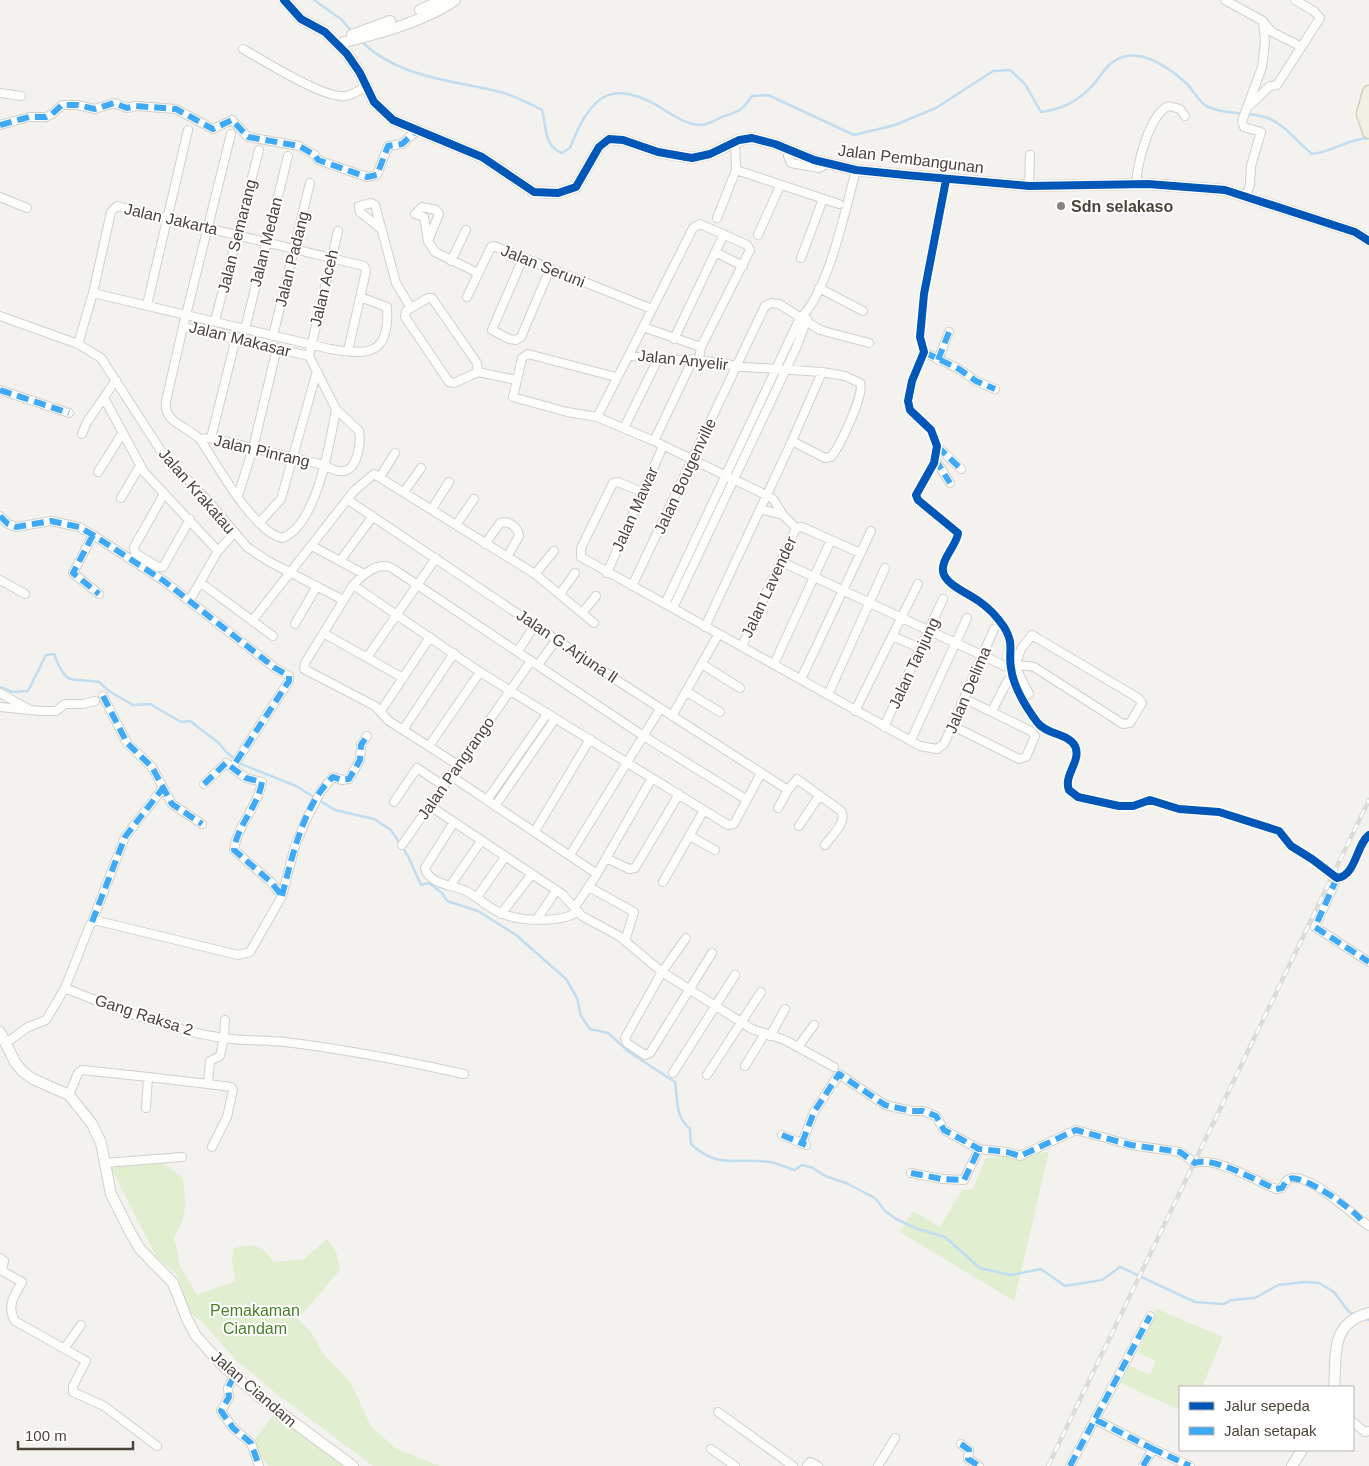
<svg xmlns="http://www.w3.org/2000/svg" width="1369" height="1466" font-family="Arial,sans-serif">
  <rect width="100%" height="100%" fill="#f4f2ee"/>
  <path fill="#e1eecf" d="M1049,1152L1014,1301L900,1232L913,1211L940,1227L962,1190L973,1189L986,1158Z
    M147,1164H165L183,1178C186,1201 188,1217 174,1237L180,1266L197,1295L235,1281L232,1261L234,1248C257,1243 260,1244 274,1262L304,1259L327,1239L336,1251L340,1270L298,1319L310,1331L326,1357L350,1381L371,1426L395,1448L440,1466H373L278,1395L237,1361L203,1323L187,1310L178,1276L156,1256L111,1168Z
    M1157,1309L1223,1337L1202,1387H1180V1410L1120,1383L1128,1365L1150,1375L1156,1361L1138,1353Z
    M274,1413L343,1466H268L252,1444Z"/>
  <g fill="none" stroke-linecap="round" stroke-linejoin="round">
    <path stroke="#c0ddf1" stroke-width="2.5" d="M314,0L342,20L353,33
      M362,42C399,78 452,80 500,92C514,95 529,104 542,110C547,127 543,146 562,153L570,148C590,97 610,76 663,109C672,115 689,126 701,125C707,125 716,120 722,117C739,111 742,111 752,96L768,95L854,135L895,125L936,108L993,71L1010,70L1025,84L1041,112C1061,109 1076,103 1091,87C1102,76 1106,62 1123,57C1145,50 1172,70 1187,84C1194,91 1199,103 1208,107C1229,116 1249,111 1268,118C1284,124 1298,143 1312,154C1332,152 1348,139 1369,138
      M0,687L13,692L28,691L46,655L54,654C67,688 70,677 99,682L109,691L133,705L150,704L181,722L190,721L219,743L225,751L241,764L296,786L335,810L374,819L391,830L408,856L421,885L429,883L442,893L447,901L478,911L516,935L566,979L577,998L581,1016L590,1029L608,1033L629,1052L675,1082C678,1100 675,1117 690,1129L691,1144C719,1170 736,1157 769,1162C778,1163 786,1168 795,1170L802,1165L813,1168L825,1176L846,1183L875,1198L885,1211L896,1219L915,1228L945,1237L980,1268L1011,1275L1041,1269L1065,1286L1102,1280L1120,1267L1195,1302L1224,1304L1231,1300L1255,1298L1278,1285L1305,1282L1319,1283L1334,1292L1349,1312L1355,1315
      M1362,1319L1369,1320"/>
    <defs>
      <path id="minor" d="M1225,0L1263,21L1265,42L1262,67L1242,121L1244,127L1261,132L1251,166L1250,185L1245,197
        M1295,0L1314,11L1320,18L1300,49
        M243,49C263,60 324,99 345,96C353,95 360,90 366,86
        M0,93L21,96
        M1249,106L1270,86L1277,85L1300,49L1298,45L1272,32L1264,23
        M0,125L29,117H46L52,114L62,105H77L95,109L114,103L127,108L136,106L176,109L213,129L232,120L248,137L299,146L315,155L318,160L367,177L377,175L388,146L402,144L416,131
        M231,134L183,327L309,356
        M735,142L736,170L839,204
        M790,150L788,156L791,163L819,168L829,163
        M946,180L924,294L920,337L924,352L912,381L908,401L910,410L931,430L937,446L934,463L916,495L918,500L958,533C957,546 938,561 944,575C950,587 970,594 980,602C990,609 998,618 1004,627C1015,645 1008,651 1011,668C1013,686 1026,707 1037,722C1046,735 1068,733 1075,746C1082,761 1063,775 1069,790L1078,797L1119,806H1133L1150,800L1179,809L1219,812L1279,831L1291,846L1312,859L1337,878C1356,876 1356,845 1369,835
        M1137,184C1135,167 1151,111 1169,106L1180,109L1185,116
        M1029,186L1030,155
        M0,197L27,208
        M717,218L736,170
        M379,227L360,212L359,206L371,203L375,205L396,283L411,308
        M758,235L780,186
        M428,241L439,214L436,210L422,207L415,214L424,217L428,241L435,252L478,273
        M715,252L743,266
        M523,258L492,330L509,339L516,340L521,337L550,269
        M801,258L823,199
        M451,261L466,230
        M819,288L863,311
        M93,293L330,349C370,356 390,354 387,307L360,297
        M467,297L491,247L494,246L652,309
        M147,305L188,130
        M0,316L78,344L101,358L163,454L210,503L247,547L268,561L343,600
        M215,321L259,150
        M183,327L166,401C163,425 191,426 202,442C217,465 254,532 282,538C317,526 330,442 336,409
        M643,327L701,347
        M245,329L288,156
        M273,336L310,183
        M674,339L724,234
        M78,344L93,293L111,212L117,206L364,266L366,271L348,351
        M924,352L959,369L976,381L995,389
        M629,355L693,228L700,224L747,245L750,250L701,347L699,360
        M938,360L949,332
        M478,372L477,363L432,298H428L406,311L405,317L449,382L454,383L478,372L516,380
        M616,377L528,354L522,358L513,397L567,412L597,417L654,441L766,495L773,499L783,515L796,528L802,527L860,553
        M0,390L69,413
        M104,398L144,472L218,551
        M597,417L629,355L649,359L699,360L745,367L822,372L845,376L860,383C865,394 840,446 831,457L825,458L792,441
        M624,428L658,359
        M82,434L87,422L116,380
        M211,438L236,338
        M200,439L211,438L324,465C329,468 337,472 343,471C358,470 361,442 359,431L336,409L309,356L338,231
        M654,441L693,359
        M937,446L961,469
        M935,459L950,483
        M98,472L122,434
        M380,477L395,453
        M404,492L421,468
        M642,492L618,482L613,483L581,548V557L920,746L937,749L944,744L994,629
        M164,494L134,547L135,553L158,567H163L190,519
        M238,496L253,448L277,348
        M121,498L140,466
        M348,500L621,683L788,790
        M432,509L449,482
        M760,509L783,515
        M0,516L8,524L16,527L51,521L79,527L93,535L164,581L275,668L289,676V681L232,768
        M259,523L281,499L317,371
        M456,525L474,499
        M93,535L73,573L99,594
        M485,544L500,523C509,520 518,527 519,536L507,557
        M312,546L364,574
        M340,561L373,516
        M782,562L1005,666C1015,667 1023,664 1034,667L1123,724L1130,723L1142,703L1138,698L1032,635L1021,649L1015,666L1029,694
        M607,573L663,446
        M535,574L554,551
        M0,580L25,594
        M201,583L273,636
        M353,585L480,672L728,825L734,824L761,773
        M632,586L765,306L771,303L779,304L820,330L869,343
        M560,594L575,573
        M191,598L218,551L234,533
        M665,604L800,318C828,294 846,207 856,170
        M673,608L796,348L807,319
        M583,612L596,596
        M252,621L354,491L374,474L535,574L594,623
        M295,624L317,586
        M705,627L792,441L822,372
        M325,634L403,678
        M892,636L920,648
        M742,646L796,528
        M518,651L535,625
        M368,656L436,558
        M702,664L740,688
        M774,664L831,540
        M538,665L556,640
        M801,679L871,531
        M687,692L720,712
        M0,693L30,710L41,711H56L65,704H83L95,701
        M828,695L885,568
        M103,696L127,743L152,767L172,804L202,824
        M0,707L30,710
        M381,711L430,637
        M855,711L918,584
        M992,711L1008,680
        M672,716L718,635
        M953,726L1019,759L1026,757L1035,736L1031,731L965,699
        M884,727L943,599
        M403,730L454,653
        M911,740L967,618
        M429,746L480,672
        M458,765L389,721L375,706L304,669L305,663L353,585C363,575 377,561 392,568L645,737L747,800
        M451,776L597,874
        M204,784L226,763L246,778L262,782C258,807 237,825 234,850L271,882L282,896
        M487,800L547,714
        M394,802L417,768L444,786
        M430,806L562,894L582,916L619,936L662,972L752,1029L785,1040L834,1067
        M495,806L555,719
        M778,808L788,790L797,779L841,811C848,822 831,836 825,845
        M454,822L425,868C429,884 451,885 464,890C478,896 488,909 503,914C521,921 561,923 577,912
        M799,826L819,796
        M535,831L590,739
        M690,836L715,850
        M402,845L531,661
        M570,855L660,709
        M606,858L629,869L635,868L679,794
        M1337,878L1315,927L1369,962
        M663,882L704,810
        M450,886L481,841
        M589,887L634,912L625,941
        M477,897L505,857
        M575,907L597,874L652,778
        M501,914L532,874
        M537,919L556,891
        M92,922L125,837L163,788
        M686,938L662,972L625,1038L627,1043L645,1055L650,1053L712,953
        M65,988C114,1008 172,1031 224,1038C244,1041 265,1040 285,1042C345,1049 405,1061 464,1074
        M770,1036L785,1009
        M6,1043L28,1027L46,1020L65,988L90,925L94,920L238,955L250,952L282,896L295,846L306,820L321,791L333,777L342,780L349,779L360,760L361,745L367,736
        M798,1047L814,1025
        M745,1066L764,1035
        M673,1073L735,975
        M707,1075L761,992
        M148,1077L208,1084L210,1061L220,1056L224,1038L225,1020
        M208,1084L231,1087L233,1090L227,1117L212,1147
        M69,1095L78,1073L82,1070L148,1077L146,1108
        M782,1135L806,1145
        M802,1143L814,1112L839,1074L885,1105L912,1111H923L936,1116L944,1130L979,1149L1007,1152L1020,1156L1076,1130L1131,1145L1180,1152L1195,1163C1215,1156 1256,1181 1276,1189L1282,1188C1284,1185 1286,1180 1289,1179C1308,1170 1354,1217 1369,1226
        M105,1163L182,1157
        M911,1173L942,1179L964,1180L979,1149
        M0,1258L4,1261L2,1271L22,1282C15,1295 6,1305 15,1321L86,1361L73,1386V1392L104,1406L157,1446
        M64,1349L81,1325
        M234,1376L228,1388L229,1397L221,1411L233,1428L251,1443L259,1466
        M718,1412L793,1466
        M1096,1420L1153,1449
        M1353,1422L1365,1432L1369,1431
        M961,1444L969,1450L968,1459L979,1466
        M711,1449L735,1466
        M807,1466L810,1462L818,1466
        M878,1466L895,1438
        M1070,1466L1150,1316
        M1143,1466L1153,1449L1190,1466"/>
      <path id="tertiary" d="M284,0L301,19L325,32L347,54L360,73L374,102L393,120L482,157L534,192L558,193L576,187L599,147L609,139L623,140L658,152L692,158L710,154L739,140L752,138L775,144L814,160L856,170L905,175L1029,186L1148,184L1225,190L1355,232L1369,241
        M420,10L442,0
        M352,35L390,21
        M337,44C374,35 424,22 455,0
        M0,1032L15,1062L22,1071L33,1079L69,1095L92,1124L101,1143L111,1194L130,1232L140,1249L173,1283L187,1319L196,1336L223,1366L266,1402L353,1466
        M1334,1387C1337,1356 1329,1323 1369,1313
        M1292,1466L1302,1450"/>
      <path id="primary" d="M1369,92L1363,114L1369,132"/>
    </defs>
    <use href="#minor" stroke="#d2d0cb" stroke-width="10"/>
    <use href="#tertiary" stroke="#d2d0cb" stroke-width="12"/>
    <use href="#primary" stroke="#d6cebb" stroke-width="15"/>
    <use href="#minor" stroke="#fdfdfc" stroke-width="8"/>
    <use href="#tertiary" stroke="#fdfdfc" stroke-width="10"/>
    <use href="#primary" stroke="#f2efe6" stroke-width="12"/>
    <defs>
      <path id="rail" d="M1048,1466L1369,800"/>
    </defs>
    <use href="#rail" stroke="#dbdbda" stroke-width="4.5"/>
    <use href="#rail" stroke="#fff" stroke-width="2.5" stroke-dasharray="8" stroke-linecap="butt"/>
    <path stroke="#3fa9f5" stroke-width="6" stroke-dasharray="12 6" stroke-linecap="butt" d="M0,125L29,117H46L52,114L62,105H77L95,109L114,103L127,108L136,106L176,109L213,129L232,120L248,137L299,146L315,155L318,160L367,177L377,175L388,146L402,144L416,131
      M924,352L959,369L976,381L995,389
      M938,360L949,332
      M0,390L69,413
      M937,446L961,469
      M935,459L950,483
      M0,516L8,524L16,527L51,521L79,527L93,535L164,581L275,668L289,676V681L232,768
      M93,535L73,573L99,594
      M103,696L127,743L152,767L172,804L202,824
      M204,784L226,763L246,778L262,782C258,807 237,825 234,850L271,882L282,896
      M1337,878L1315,927L1369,962
      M282,896C291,860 304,803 333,777L342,780L349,779L360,760L361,745L367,736
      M92,922L125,837L163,788
      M782,1135L806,1145
      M802,1143L814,1112L839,1074L885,1105L912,1111H923L936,1116L944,1130L979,1149L1007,1152L1020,1156L1076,1130L1131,1145L1180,1152L1195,1163C1215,1156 1256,1181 1276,1189L1282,1188C1284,1185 1286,1180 1289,1179C1302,1173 1355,1210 1362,1221
      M911,1173L942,1179L964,1180L979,1149
      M234,1376L228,1388L229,1397L221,1411L233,1428L251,1443L259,1466
      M1096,1420L1153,1449
      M961,1444L969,1450L968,1459L979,1466
      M1070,1466L1150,1316
      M1143,1466L1153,1449L1190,1466"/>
    <defs>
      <path id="cycleway" d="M284,0L301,19L325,32L347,54L360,73L374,102L393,120L482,157L534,192L558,193L576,187L599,147L609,139L623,140L658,152L692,158L710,154L739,140L752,138L775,144L814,160L856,170L905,175L1029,186L1148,184L1225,190L1355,232L1369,241
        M946,180L924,294L920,337L924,352L912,381L908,401L910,410L931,430L937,446L934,463L916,495L918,500L958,533C957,546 938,561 944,575C950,587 970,594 980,602C990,609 998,618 1004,627C1015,645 1008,651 1011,668C1013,686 1026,707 1037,722C1046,735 1068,733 1075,746C1082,761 1063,775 1069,790L1078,797L1119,806H1133L1150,800L1179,809L1219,812L1279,831L1291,846L1312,859L1337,878C1356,876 1356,845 1369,835"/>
    </defs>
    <use href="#cycleway" stroke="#fff" stroke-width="11"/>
    <use href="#cycleway" stroke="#0057b8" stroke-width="8"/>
  </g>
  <circle fill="#868178" stroke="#fff" stroke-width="2" cx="1061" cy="206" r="5"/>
  <g text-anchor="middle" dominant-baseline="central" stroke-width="4" stroke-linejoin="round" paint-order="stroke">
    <g font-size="16" fill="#4b4439" stroke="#fff">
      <text transform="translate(911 159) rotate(7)">Jalan Pembangunan</text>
      <text transform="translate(171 219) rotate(13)">Jalan Jakarta</text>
      <text transform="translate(237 236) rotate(-76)">Jalan Semarang</text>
      <text transform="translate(266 242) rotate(-76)">Jalan Medan</text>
      <text transform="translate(292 259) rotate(-76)">Jalan Padang</text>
      <text transform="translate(543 266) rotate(22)">Jalan Seruni</text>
      <text transform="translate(324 288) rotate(-77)">Jalan Aceh</text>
      <text transform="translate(240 339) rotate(14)">Jalan Makasar</text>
      <text transform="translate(683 360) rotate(6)">Jalan Anyelir</text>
      <text transform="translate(262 451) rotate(13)">Jalan Pinrang</text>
      <text transform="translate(685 476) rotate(-65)">Jalan Bougenville</text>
      <text transform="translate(197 491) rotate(49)">Jalan Krakatau</text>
      <text transform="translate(635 509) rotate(-66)">Jalan Mawar</text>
      <text transform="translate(769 587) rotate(-65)">Jalan Lavender</text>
      <text transform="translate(567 646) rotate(34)">Jalan G.Arjuna ll</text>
      <text transform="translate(914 663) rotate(-65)">Jalan Tanjung</text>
      <text transform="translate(968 690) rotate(-67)">Jalan Delima</text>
      <text transform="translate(456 768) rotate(-55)">Jalan Pangrango</text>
      <text transform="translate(144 1015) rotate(18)">Gang Raksa 2</text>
      <text transform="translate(254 1389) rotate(41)">Jalan Ciandam</text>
    </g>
    <g font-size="16" font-weight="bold" fill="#4b4439" stroke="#fff" text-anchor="start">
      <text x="1071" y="206">Sdn selakaso</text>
    </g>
    <g font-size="16" fill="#4a7f2a" stroke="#fff">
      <text x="255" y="1310">Pemakaman<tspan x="255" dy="18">Ciandam</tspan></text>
    </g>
  </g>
  <rect x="1179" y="1386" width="175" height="65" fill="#ffffff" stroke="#b7b4b0"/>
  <rect x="1189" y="1402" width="25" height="8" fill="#0057b8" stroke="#b7b4b0"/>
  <text x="1224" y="1411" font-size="15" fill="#4b4439">Jalur sepeda</text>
  <rect x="1189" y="1427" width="25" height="8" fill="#3fa9f5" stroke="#b7b4b0"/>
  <text x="1224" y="1436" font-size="15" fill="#4b4439">Jalan setapak</text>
  <path d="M18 1441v8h115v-8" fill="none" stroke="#4b4439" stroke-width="2.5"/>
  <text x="25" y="1441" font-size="15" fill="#4b4439" stroke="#ffffff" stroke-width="4" paint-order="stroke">100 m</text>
</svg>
